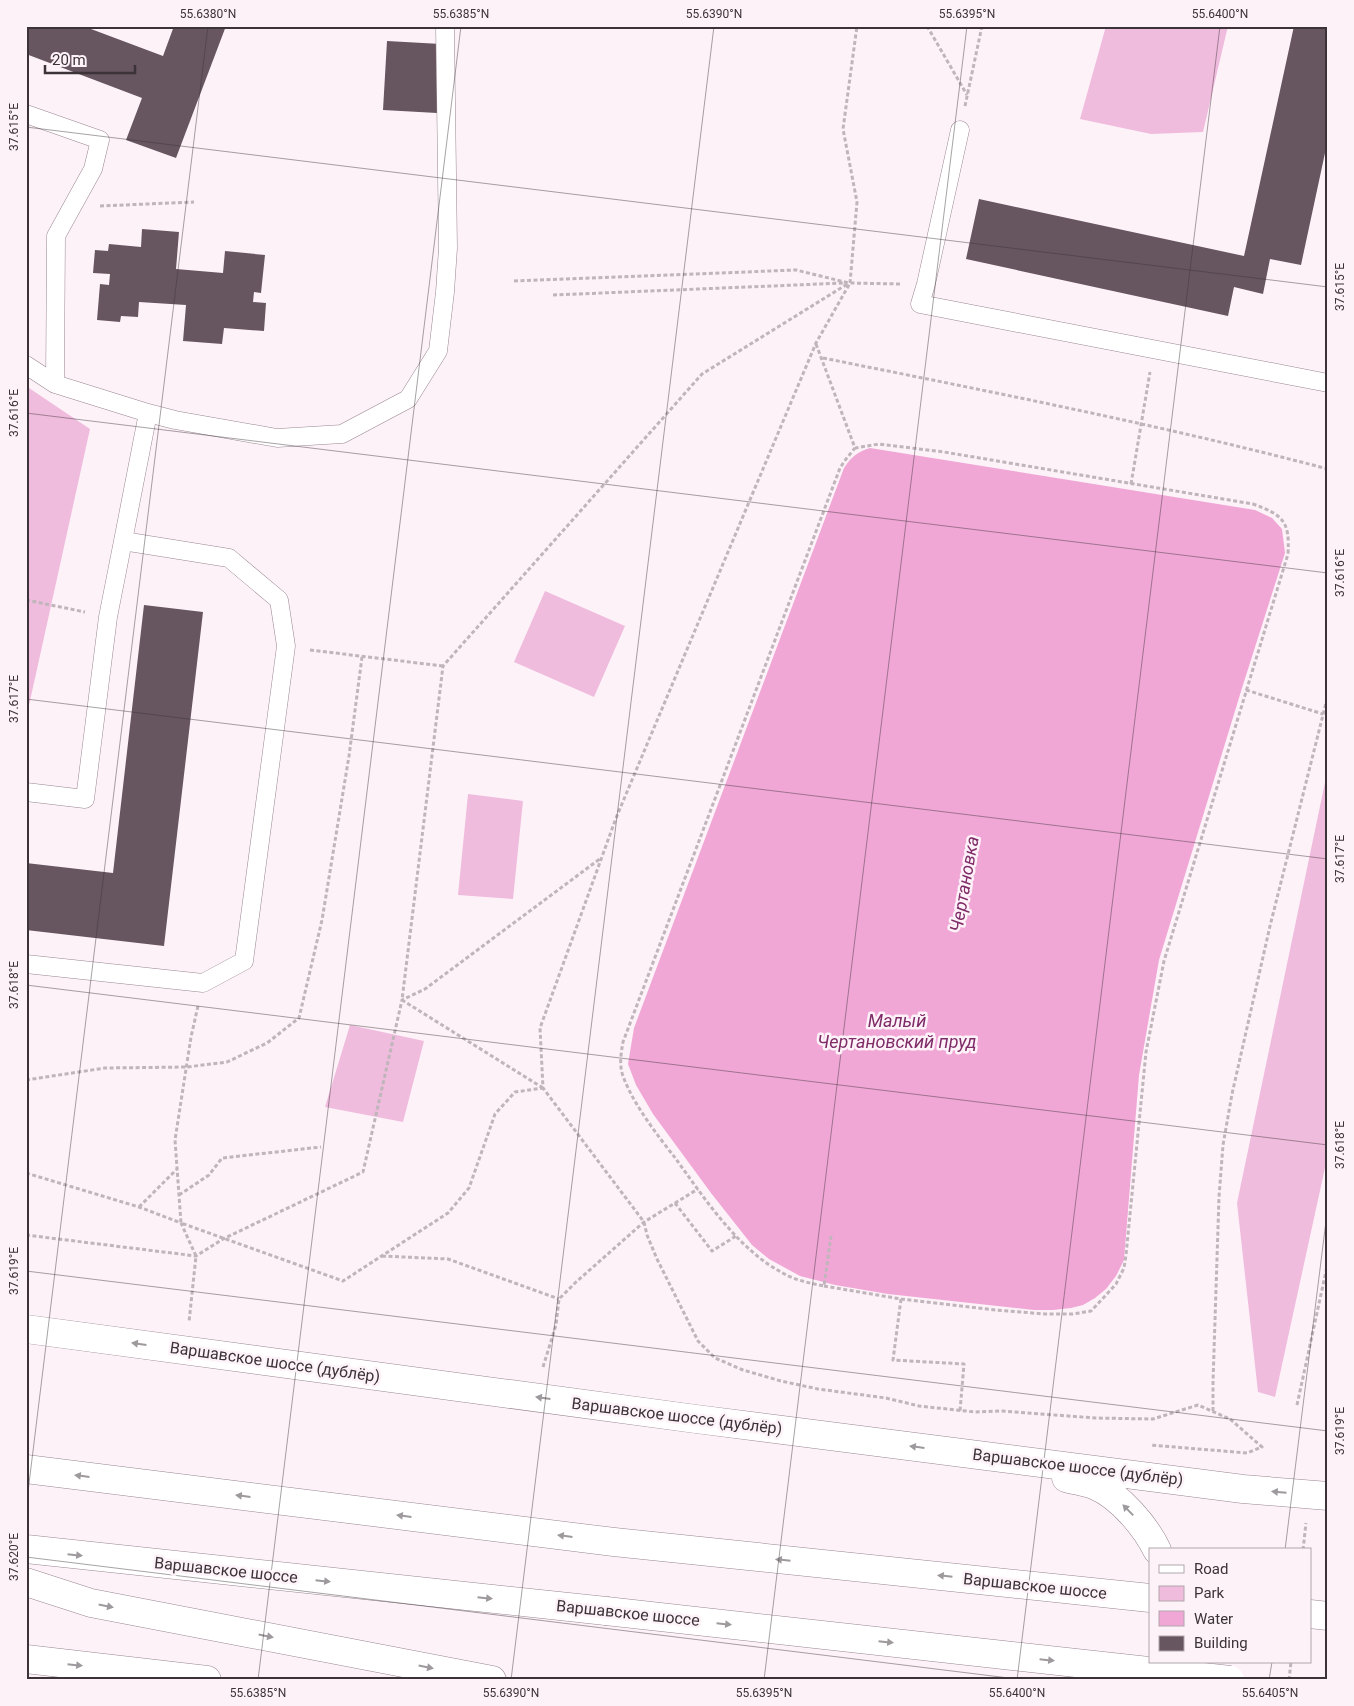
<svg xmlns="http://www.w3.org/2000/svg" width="1354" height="1706" font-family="Roboto,sans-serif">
  <rect width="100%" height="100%" fill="#fef2f9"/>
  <path fill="#f0bcdd" d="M1106,26H1228L1203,132L1151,134L1080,119Z
    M26,386L90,429L26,719Z
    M545,591L625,626L594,697L514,662Z
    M1328,768V1154L1275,1397L1258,1392L1237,1203Z
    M468,794L523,801L513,899L458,895Z
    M350,1025L424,1041L403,1122L325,1107Z"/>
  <path fill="#f0a7d6" d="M870,448L1255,510L1272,518L1282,529L1285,553L1242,688L1159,960L1139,1075L1124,1260L1116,1276L1106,1289L1095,1298L1083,1305L1071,1308L1053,1310H1034L888,1294L835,1285L800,1276L769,1259L752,1245L711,1193L653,1114L636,1085L628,1064L634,1028L844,468C851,457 857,452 870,448Z"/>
  <path fill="#675660" d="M26,26H83L163,56L174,26H226L176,158L126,140L142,98L26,54Z
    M1294,26H1328V139L1301,265L1270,259L1263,294L1234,287L1228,316L966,259L979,199L1244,256Z
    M387,41L441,44L437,113L383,110Z
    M142,229L179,232L176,269L223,273L225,251L265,255L261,293L254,292L253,302L266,303L264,331L224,328L222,344L183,341L186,305L139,302L138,317L121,316L120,322L97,320L100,284L109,285L110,274L93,273L95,250L108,251L109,244L141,247Z
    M144,605L203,612L164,946L26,930V863L113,873Z"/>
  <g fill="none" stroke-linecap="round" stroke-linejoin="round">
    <defs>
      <path id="lane" d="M26,114L100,140L93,169L56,236L55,384
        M960,130L926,284L920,304L1328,383
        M26,365L55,384L148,413L123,541L229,558L279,600L286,646L244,961L203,983L26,964
        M148,413L175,420L277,438L342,434L408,399L438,351L445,292L448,248L445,26
        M26,792L85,799L108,617L123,541"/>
      <path id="secondary" d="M26,1329L696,1419L1243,1489L1328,1496
        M1066,1478C1076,1481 1087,1482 1096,1486C1120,1496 1146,1527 1157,1550
        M26,1582L91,1603L492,1680
        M26,1659L207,1680"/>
      <path id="primary" d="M26,1469L614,1542L1150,1598
        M26,1549L606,1611
        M1310,1614L1328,1616"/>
    </defs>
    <use href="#lane" stroke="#998692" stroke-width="19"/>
    <use href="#secondary" stroke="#998692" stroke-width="29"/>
    <use href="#primary" stroke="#998692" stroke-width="29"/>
    <path stroke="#bfb5bb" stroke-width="3" stroke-dasharray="4 2.5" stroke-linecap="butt" d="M927,26L967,95
      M965,106L982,26
      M100,206L194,202
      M514,281L796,270L849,283
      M850,283L857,202L843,129L857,26
      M900,284L850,283L816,343L616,818L540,1028L543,1088L644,1222L647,1235L657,1259L698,1341L715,1358L743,1370L781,1381L818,1389L886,1398L919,1406L975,1412L1002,1411L1095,1418L1153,1419L1198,1405L1230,1419L1262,1447L1247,1453L1150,1445
      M553,295L844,283
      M816,344L855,448L846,459L840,468L623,1042C621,1053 619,1065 623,1076C633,1104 658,1136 676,1159C704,1198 738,1249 781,1272C794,1280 809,1283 824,1286L831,1236
      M823,358C992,392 1161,425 1328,469
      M1131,484L1150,372
      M26,600L85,612
      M310,650L443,666
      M1246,690L1323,714
      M198,1006L191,1037L175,1140L181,1223L343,1281L448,1213L469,1188L495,1114L515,1092L543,1088
      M26,1080L105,1068L187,1067L227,1062L267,1043L299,1018L322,920L349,756L362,657
      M543,1088L402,1000L443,666L702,374L849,283
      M26,1173L139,1207L181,1223L196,1256L189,1322
      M179,1195L209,1175L222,1158L321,1147
      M675,1203L712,1251L736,1236
      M139,1207L177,1169
      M26,1235L196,1256L223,1239L363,1172L402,1000L425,989L601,858
      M382,1256L448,1259L559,1299
      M824,1286L901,1299L995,1310L1045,1314H1073L1091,1311L1106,1295L1116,1284L1124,1268L1126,1255L1146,1052L1164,961L1288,554C1290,521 1283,515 1253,504L944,452L879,444L855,448
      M901,1299L893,1360L964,1364L960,1411
      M543,1367L556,1325L559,1299L576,1282L644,1222L698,1189
      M1297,1405L1328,1262
      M1213,1411V1382L1219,1197L1223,1145L1232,1094L1270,926L1328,695
      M1303,1550L1306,1523
      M1289,1680L1291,1662"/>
    <use href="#lane" stroke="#fff" stroke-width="18"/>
    <use href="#secondary" stroke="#fff" stroke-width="28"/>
    <use href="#primary" stroke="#fff" stroke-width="28"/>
    <defs>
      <path id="primary-bridge" d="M606,1611L1230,1680"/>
    </defs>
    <use href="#primary-bridge" stroke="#998692" stroke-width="29" stroke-linecap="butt"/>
    <use href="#primary-bridge" stroke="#fff" stroke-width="28"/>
  </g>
  <defs><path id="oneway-solid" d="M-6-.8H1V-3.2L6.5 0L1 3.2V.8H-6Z" transform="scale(1.25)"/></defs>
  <g fill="#9d999c">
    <use href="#oneway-solid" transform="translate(139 1344) rotate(-172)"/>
    <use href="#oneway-solid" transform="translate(543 1398) rotate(-172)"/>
    <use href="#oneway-solid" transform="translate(917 1447) rotate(-173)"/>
    <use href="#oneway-solid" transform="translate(82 1476) rotate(-173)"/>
    <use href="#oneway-solid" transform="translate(1279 1492) rotate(-175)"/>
    <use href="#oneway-solid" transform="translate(243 1496) rotate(-173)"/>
    <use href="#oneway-solid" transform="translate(1128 1510) rotate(-134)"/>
    <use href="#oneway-solid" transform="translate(404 1516) rotate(-173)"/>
    <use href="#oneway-solid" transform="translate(565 1536) rotate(-173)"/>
    <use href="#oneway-solid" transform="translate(75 1555) rotate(6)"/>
    <use href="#oneway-solid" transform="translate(783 1560) rotate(-174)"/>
    <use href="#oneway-solid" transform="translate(945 1576) rotate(-174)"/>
    <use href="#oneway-solid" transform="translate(323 1581) rotate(6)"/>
    <use href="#oneway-solid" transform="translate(485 1598) rotate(6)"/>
    <use href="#oneway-solid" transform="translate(106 1606) rotate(11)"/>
    <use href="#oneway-solid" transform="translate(724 1624) rotate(6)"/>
    <use href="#oneway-solid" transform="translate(266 1636) rotate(11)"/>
    <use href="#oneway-solid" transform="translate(886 1642) rotate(6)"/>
    <use href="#oneway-solid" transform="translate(1047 1660) rotate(6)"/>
    <use href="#oneway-solid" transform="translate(75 1665) rotate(6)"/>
    <use href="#oneway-solid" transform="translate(426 1667) rotate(11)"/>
  </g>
  <path fill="none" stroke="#3b3338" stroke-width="1" stroke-opacity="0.45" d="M26,127L1328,287M26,413L1328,573M26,699L1328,859M26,985L1328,1145M26,1271L1328,1431M26,1508L208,26M1285,1550L1328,1205M26,1557L1025,1680M258,1680L461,26M511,1680L714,26M764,1680L967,26M1017,1680L1220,26M1269,1680L1272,1662"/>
  <g text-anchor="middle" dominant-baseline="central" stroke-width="5" stroke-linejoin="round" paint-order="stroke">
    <g font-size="16" fill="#3b3338" stroke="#fef2f9">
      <text transform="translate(275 1362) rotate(8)">Варшавское шоссе (дублёр)</text>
      <text transform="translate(677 1416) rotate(7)">Варшавское шоссе (дублёр)</text>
      <text transform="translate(1078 1467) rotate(7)">Варшавское шоссе (дублёр)</text>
      <text transform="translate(226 1570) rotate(6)">Варшавское шоссе</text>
      <text transform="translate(1035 1586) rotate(6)">Варшавское шоссе</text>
      <text transform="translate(628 1613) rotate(6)">Варшавское шоссе</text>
    </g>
    <g font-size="18" font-style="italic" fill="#7e2b67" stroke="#fef2f9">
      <text transform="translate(964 884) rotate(-80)">Чертановка</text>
      <text x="897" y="1020">Малый<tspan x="897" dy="21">Чертановский пруд</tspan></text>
    </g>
  </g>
  <rect width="1354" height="1706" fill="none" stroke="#fef2f9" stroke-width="55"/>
  <rect x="1149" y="1548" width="162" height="115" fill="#fef2f9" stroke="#b0a6ac"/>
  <rect x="1159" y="1565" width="25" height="8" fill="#ffffff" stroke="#b0a6ac"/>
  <text x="1194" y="1574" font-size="15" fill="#3b3338">Road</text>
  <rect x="1159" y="1586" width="25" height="15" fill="#f0bcdd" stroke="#b0a6ac"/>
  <text x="1194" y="1598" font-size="15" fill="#3b3338">Park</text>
  <rect x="1159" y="1611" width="25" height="15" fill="#f0a7d6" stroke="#b0a6ac"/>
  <text x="1194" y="1624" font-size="15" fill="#3b3338">Water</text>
  <rect x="1159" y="1636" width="25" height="15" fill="#675660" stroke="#b0a6ac"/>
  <text x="1194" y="1648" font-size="15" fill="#3b3338">Building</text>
  <path d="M45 65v8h90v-8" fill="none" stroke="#3b3338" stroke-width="2.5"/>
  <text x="52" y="65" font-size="15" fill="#3b3338" stroke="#fef2f9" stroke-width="4" paint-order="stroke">20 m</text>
  <rect x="28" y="28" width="1298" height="1650" fill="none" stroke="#3b3338" stroke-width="2"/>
  <g font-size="12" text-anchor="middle" fill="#3b3338">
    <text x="208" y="18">55.6380°N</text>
    <text x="461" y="18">55.6385°N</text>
    <text x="714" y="18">55.6390°N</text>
    <text x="967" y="18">55.6395°N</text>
    <text x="1220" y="18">55.6400°N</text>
    <text transform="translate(14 127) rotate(-90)" y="4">37.615°E</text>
    <text transform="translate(1340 287) rotate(-90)" y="4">37.615°E</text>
    <text transform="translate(14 413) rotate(-90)" y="4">37.616°E</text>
    <text transform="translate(1340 573) rotate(-90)" y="4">37.616°E</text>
    <text transform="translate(14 699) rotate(-90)" y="4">37.617°E</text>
    <text transform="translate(1340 859) rotate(-90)" y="4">37.617°E</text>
    <text transform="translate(14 985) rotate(-90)" y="4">37.618°E</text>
    <text transform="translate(1340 1145) rotate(-90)" y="4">37.618°E</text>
    <text transform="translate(14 1271) rotate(-90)" y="4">37.619°E</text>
    <text transform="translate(1340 1431) rotate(-90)" y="4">37.619°E</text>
    <text transform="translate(14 1557) rotate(-90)" y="4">37.620°E</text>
    <text x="258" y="1697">55.6385°N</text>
    <text x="511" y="1697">55.6390°N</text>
    <text x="764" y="1697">55.6395°N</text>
    <text x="1017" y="1697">55.6400°N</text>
    <text x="1270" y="1697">55.6405°N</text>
  </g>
</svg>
